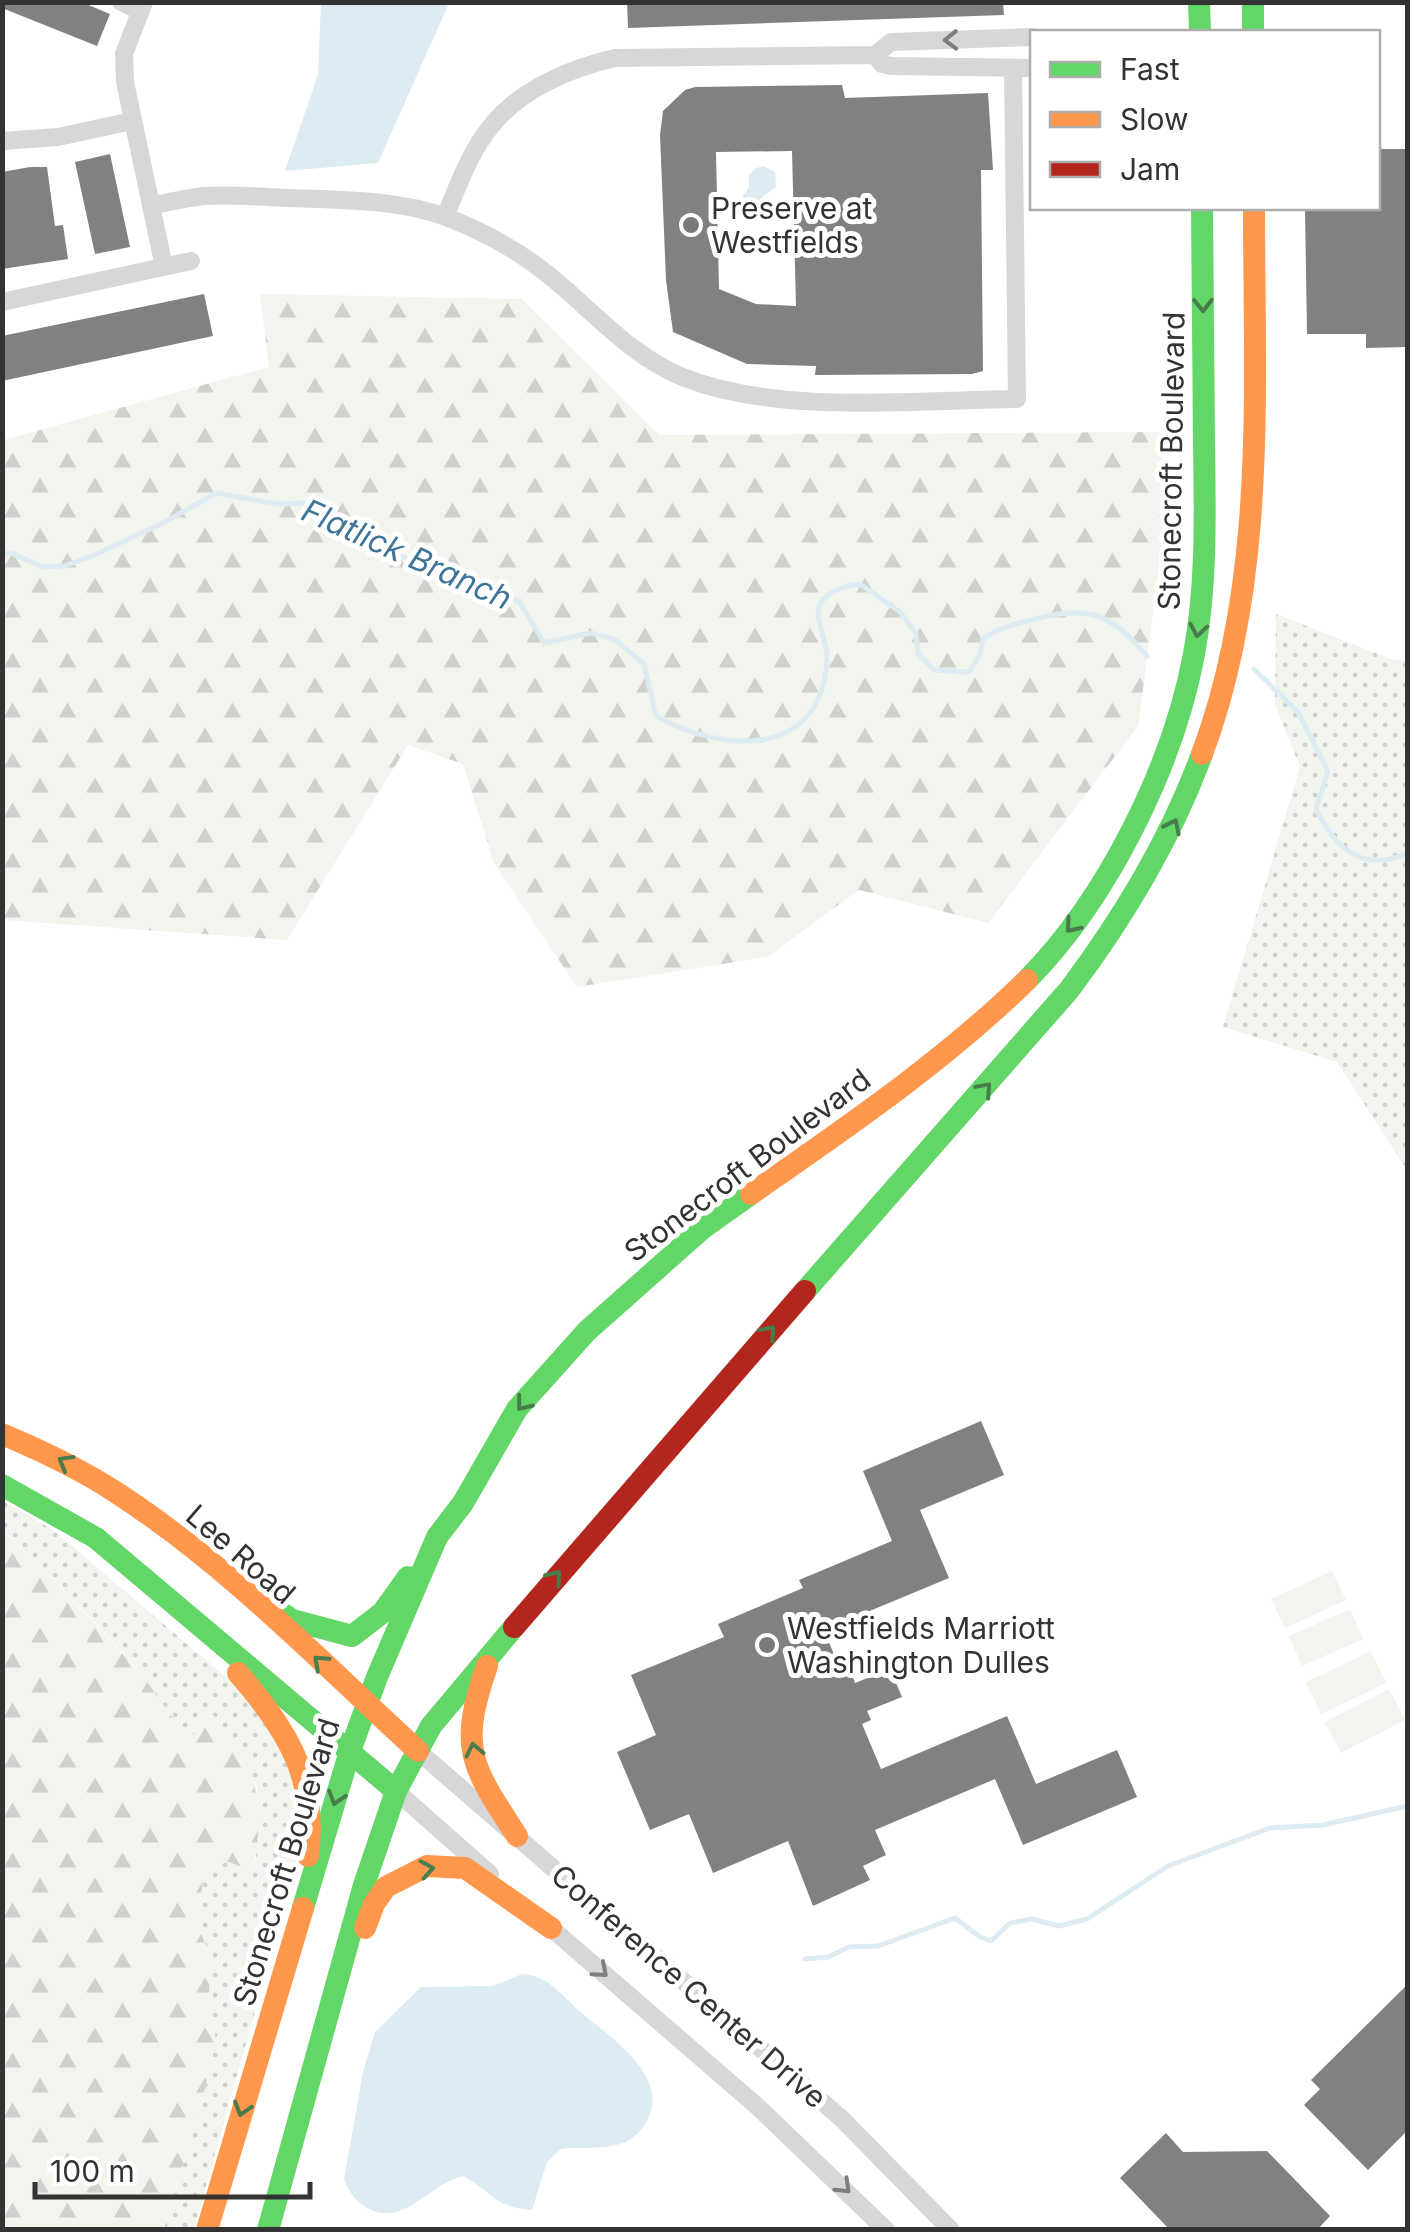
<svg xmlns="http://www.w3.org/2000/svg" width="1410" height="2232" font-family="Inter,sans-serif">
  <defs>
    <pattern id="grass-dots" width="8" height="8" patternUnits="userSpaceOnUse" patternTransform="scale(2.5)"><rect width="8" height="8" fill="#f1f5ed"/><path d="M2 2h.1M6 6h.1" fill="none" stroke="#cfd2cc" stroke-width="1.8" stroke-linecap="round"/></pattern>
    <pattern id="forest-firs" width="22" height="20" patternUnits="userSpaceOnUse" patternTransform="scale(2.5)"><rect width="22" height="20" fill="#f1f5ed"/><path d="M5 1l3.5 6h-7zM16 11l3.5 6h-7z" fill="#cfd2cc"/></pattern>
  </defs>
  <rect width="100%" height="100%" fill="#fff"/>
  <path fill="url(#grass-dots)" d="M1276,614L1391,659L1407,661V1170L1337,1062L1223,1027L1300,767L1275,704Z
    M2,1501C36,1518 62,1534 88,1560L252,1699C273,1723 292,1758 300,1790C306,1816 299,1850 293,1876L194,2229H164L210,2071L215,2035L208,2006L211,1958L197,1923L204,1873L214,1862H229L249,1870L256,1859L257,1786L211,1712L192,1737C168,1719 153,1688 133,1665C92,1617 48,1573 3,1530Z"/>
  <path fill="url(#forest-firs)" d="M260,294L522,299L659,435L1160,432L1167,509L1138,726L988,923L859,890L767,957L577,987L494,863L463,764L408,745L287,940L3,920V440L269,367Z
    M2,1530C52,1576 98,1626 143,1677C160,1697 171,1722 193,1736L211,1712C246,1753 260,1777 258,1833C257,1847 257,1858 249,1870L229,1862H214L204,1873L197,1923L211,1958L208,2006L215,2034L210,2071L164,2229H3Z"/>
  <path fill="#f1f5ed" d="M1332,1571L1346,1600L1285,1628L1271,1599Z
    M1350,1609L1363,1639L1302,1666L1289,1636Z
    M1371,1651L1386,1683L1321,1714L1306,1682Z
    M1389,1689L1405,1720L1341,1753L1325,1722Z"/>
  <path fill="#ddebf3" d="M321,3H449L378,163L285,171L318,75Z
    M763,166L775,172L776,187L763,196L760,206L750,208L742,197L749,187V176L754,169Z
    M522,1974C551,1976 562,1997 584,2015C612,2038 667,2075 649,2117C645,2126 638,2135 629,2140C609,2151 583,2146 561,2149L547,2162L532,2210C492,2207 495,2193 463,2176C431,2183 404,2227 369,2209C355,2201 350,2194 344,2179L363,2072L375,2032L421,1987L493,1986Z"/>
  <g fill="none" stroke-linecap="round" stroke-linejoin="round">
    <path stroke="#ddebf3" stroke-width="5" d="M2,554L12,553L42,567L64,566L92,556L163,523L216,493L278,504L308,503L325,509L347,529L428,569L487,583L520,603L544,643L591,633L614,639L644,664L656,716C724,754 823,759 827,658C828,643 813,617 820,604C829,590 845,586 860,584L900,612L916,633L918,653L934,670L969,672L980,654L983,639C999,627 1016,624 1035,619C1088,604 1112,614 1147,656
      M1254,669L1298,712L1328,771L1316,809C1334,847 1363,874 1408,853
      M805,1959L828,1957L849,1947L878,1946L955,1918L980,1937L991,1941L1010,1923L1032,1919L1059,1926L1087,1919L1168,1866L1270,1828L1323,1825L1408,1806"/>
  </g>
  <path fill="#818181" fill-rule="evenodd" d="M2,2H81L110,14L97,46L2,8Z
    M627,2H1003L1004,15L628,28Z
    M842,85L845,98L988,93L993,170H981L983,371L972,374L815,375L816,366L747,364L673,332L666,280L660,135L663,111L685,90L695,87ZM792,151L796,306L756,304L719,289L716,152Z
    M1378,149H1408V347L1366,348V334H1307L1305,208H1378Z
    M110,154L130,247L95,254L75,162Z
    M30,167H47L55,226L63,225L68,259L2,269V172Z
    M204,294L213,336L2,381V336Z
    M981,1421L1004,1475L920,1510L949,1578L824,1630L842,1674L851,1671L855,1683L890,1669L902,1697L867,1711L871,1720L862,1724L881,1769L1007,1716L1036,1784L1117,1750L1137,1797L1023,1845L995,1779L875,1830L886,1855L863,1866L870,1880L813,1906L788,1841L713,1873L689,1814L650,1830L617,1752L656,1735L631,1675L724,1637L718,1624L803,1588L799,1580L892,1541L863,1471Z
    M1408,1984V2130L1368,2170L1304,2105L1320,2089L1311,2080Z
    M1166,2133L1183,2152L1267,2151L1330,2216L1317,2230H1170L1120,2178Z"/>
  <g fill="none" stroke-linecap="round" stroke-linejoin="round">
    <path stroke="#d7d7d7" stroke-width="18" d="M121,2L141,11
      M144,2L124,54L125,82L164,267
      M875,55L891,42L1032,37
      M2,141L58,137L132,121
      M151,206C169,202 186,198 204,196C231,194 260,197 288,198C339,200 397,199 446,217C480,230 517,250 546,273C591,308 629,356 685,378C781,415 914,400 1017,399L1013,68
      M445,217C458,186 470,151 492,125C521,89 571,68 615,58L875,55L882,64L891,66L1032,68
      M2,302L191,261
      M418,1751L842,2119L951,2230
      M396,1791L490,1874
      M543,1921L758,2107L886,2230"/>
    <path stroke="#63d668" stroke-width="22" d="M1199,2L1200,32
      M1253,2V32
      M1027,980C1107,899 1173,767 1194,654C1207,585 1205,513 1204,443C1203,365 1203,286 1202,208
      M805,1291L1069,990C1124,917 1170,841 1202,754
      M2,1485L96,1538L396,1791
      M275,1608L292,1620L352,1636L383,1612L408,1577
      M303,1908L350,1751L377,1677L437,1537L463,1503L517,1409L587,1331L703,1228L751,1194
      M268,2230L364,1885L396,1791L431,1726L514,1627"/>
    <path stroke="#ff974d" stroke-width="22" d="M1202,754C1267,581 1254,390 1254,208
      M751,1194C847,1127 943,1062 1027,980
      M2,1434C42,1451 81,1469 117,1493C228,1565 321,1662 418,1751
      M487,1666C458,1749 471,1765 517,1836
      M238,1673C287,1729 318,1779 308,1856
      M365,1928L374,1904L386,1887L427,1866L465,1868L551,1928
      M207,2230L303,1908"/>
    <path stroke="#b3261e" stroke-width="22" d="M514,1627L805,1291"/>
  </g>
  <defs><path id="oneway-chevron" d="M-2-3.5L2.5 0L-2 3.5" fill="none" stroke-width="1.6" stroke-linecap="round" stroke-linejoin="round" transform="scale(2.5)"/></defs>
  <g stroke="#7d7d7d">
    <use href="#oneway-chevron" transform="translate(951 40) rotate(179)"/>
    <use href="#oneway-chevron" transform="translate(601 1971) rotate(41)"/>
    <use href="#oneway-chevron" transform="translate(844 2187) rotate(44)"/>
  </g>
  <g stroke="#497c4b">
    <use href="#oneway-chevron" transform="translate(1203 305) rotate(89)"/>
    <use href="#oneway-chevron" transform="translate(1198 630) rotate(100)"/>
    <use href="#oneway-chevron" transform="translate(1173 826) rotate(-64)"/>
    <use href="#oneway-chevron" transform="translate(1072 926) rotate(130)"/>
    <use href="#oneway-chevron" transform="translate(985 1089) rotate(-48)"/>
    <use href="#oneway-chevron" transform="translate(769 1332) rotate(-49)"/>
    <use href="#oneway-chevron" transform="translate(523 1404) rotate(128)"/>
    <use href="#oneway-chevron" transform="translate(65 1462) rotate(-150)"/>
    <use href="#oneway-chevron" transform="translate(555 1577) rotate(-50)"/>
    <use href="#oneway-chevron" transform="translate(320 1662) rotate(-138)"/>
    <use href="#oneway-chevron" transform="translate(474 1750) rotate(-102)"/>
    <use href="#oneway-chevron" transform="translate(336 1798) rotate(107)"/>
    <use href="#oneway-chevron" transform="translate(427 1869) rotate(-10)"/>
    <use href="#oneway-chevron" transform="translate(242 2109) rotate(107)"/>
  </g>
  <g fill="#7a7a7a" stroke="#fff" stroke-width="4">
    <circle cx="691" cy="225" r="10"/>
    <circle cx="767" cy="1645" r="10"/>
  </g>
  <g text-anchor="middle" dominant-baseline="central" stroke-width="10" stroke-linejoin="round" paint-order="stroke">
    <g font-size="30" fill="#333" stroke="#fff" text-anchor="start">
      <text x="711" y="208">Preserve at<tspan x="711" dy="34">Westfields</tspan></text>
      <text x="787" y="1628">Westfields Marriott<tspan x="787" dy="34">Washington Dulles</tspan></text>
    </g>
    <g font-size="30" fill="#333" stroke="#fff">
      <text transform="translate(1171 461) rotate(-89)">Stonecroft Boulevard</text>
      <text transform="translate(747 1165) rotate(-37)">Stonecroft Boulevard</text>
      <text transform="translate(241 1554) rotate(41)">Lee Road</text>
      <text transform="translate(286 1862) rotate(-73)">Stonecroft Boulevard</text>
      <text transform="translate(689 1986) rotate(41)">Conference Center Drive</text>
    </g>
    <g font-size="32" font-style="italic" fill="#3f7597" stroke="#fff">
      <text transform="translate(407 554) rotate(24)">Flatlick Branch</text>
    </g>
  </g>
  <rect width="1410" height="2232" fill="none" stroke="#333333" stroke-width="10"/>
  <rect x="1030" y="30" width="350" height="180" fill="#ffffff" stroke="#adadad" stroke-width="2.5"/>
  <rect x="1050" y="62" width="50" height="15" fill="#63d668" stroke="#adadad" stroke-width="2.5"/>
  <text x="1120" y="80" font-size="30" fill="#333333">Fast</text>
  <rect x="1050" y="112" width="50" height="15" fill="#ff974d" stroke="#adadad" stroke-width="2.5"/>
  <text x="1120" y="130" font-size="30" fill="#333333">Slow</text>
  <rect x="1050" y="162" width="50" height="15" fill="#b3261e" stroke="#adadad" stroke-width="2.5"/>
  <text x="1120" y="180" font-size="30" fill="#333333">Jam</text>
  <path d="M35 2182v15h275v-15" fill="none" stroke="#333333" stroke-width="5"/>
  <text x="50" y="2182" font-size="30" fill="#333333" stroke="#ffffff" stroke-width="8" paint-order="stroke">100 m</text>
</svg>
